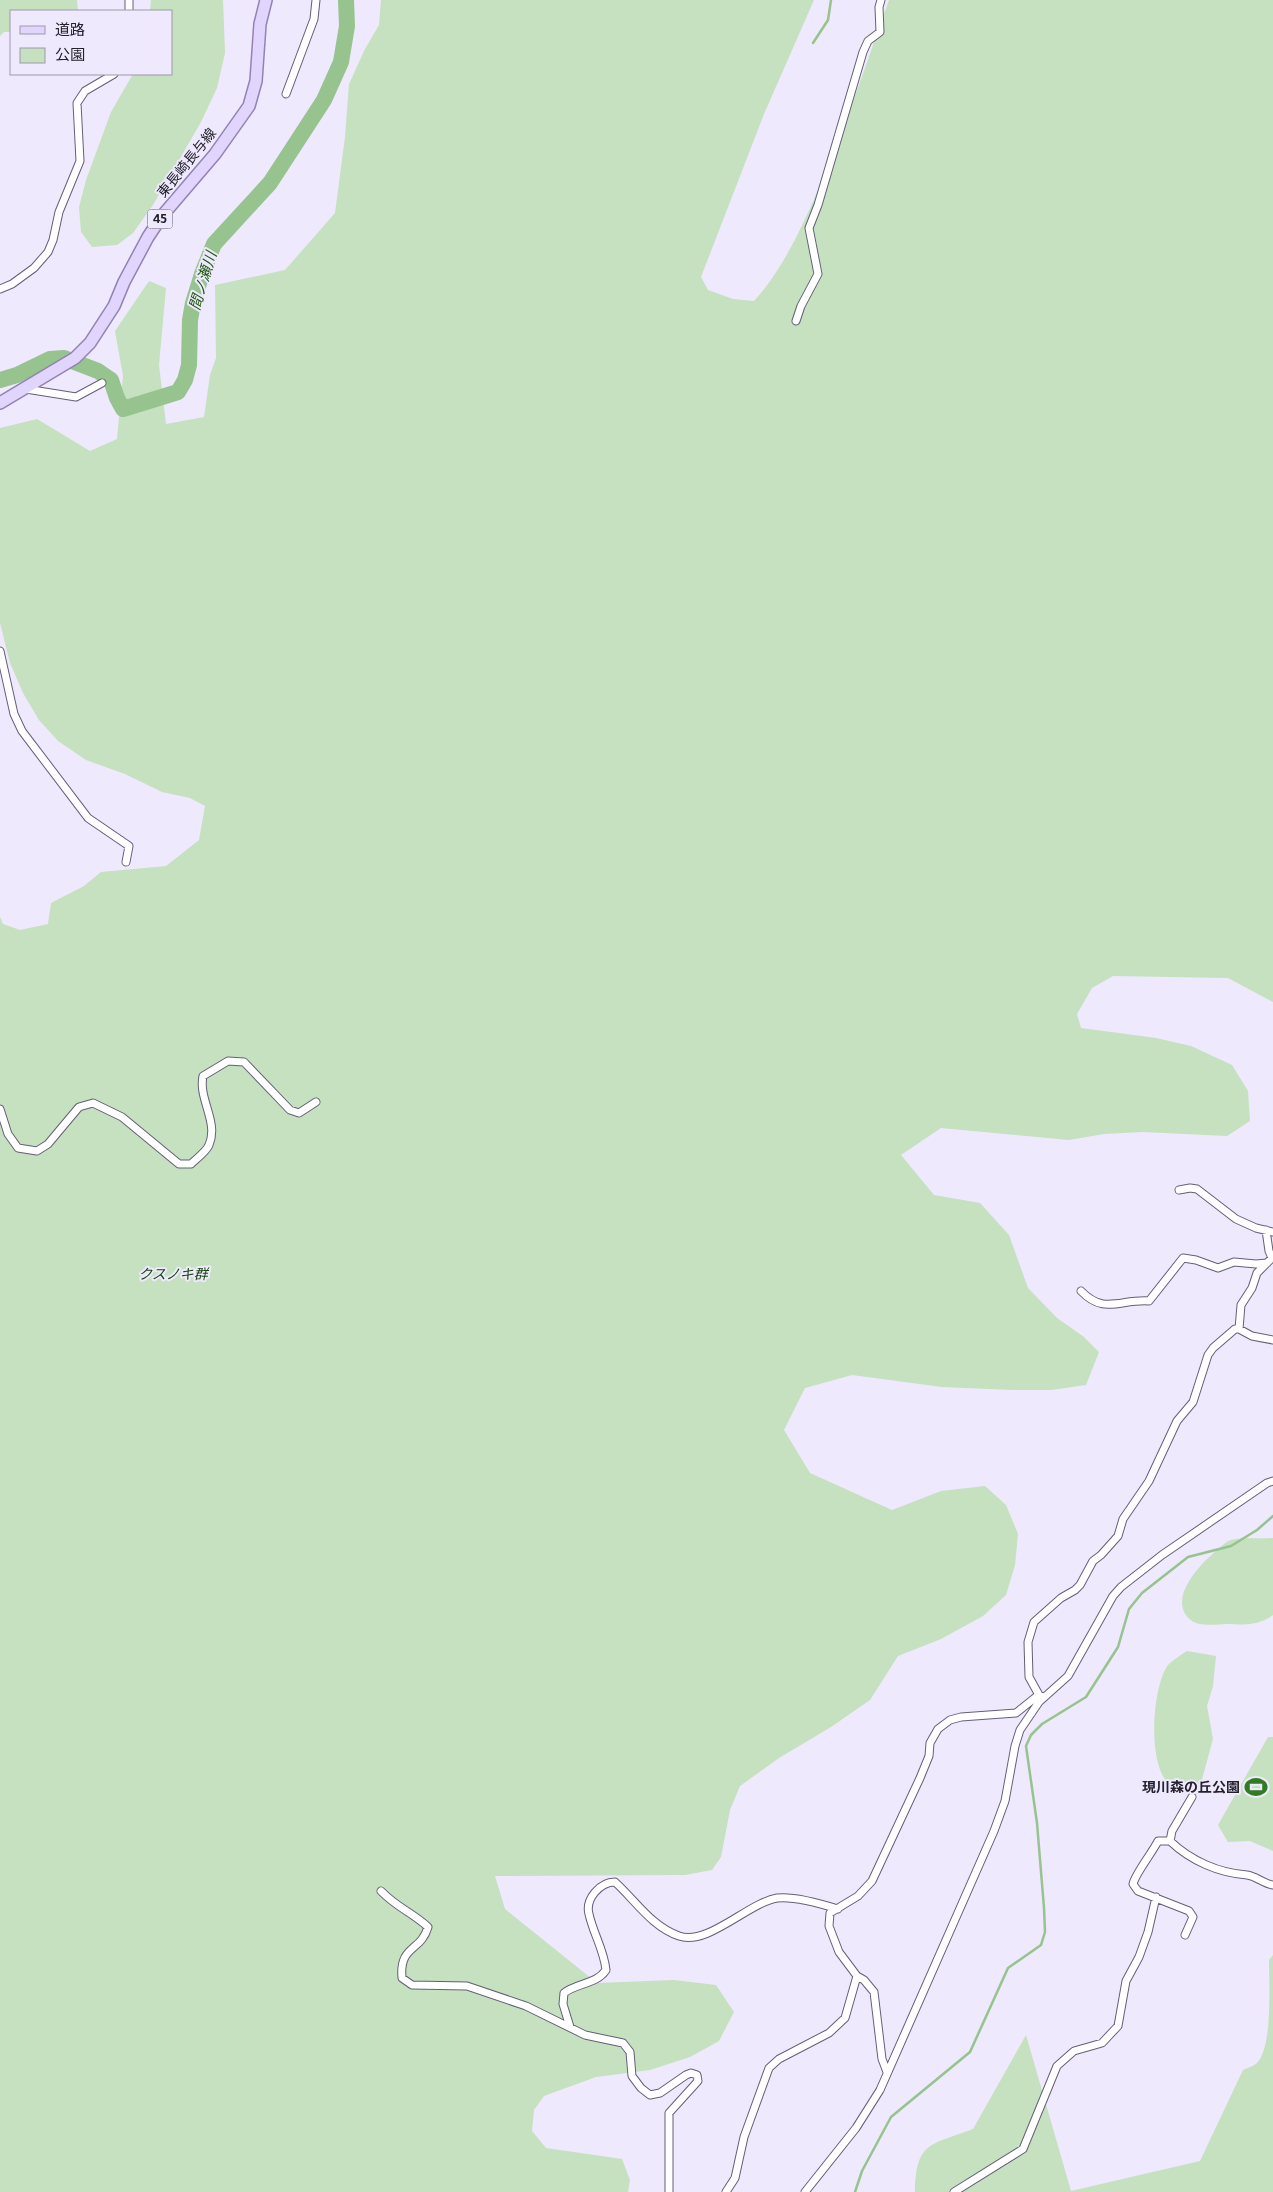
<svg xmlns="http://www.w3.org/2000/svg" width="1273" height="2192" font-family="Bitter,'Noto Sans JP',serif">
  <rect width="100%" height="100%" fill="#eee9fc"/>
  <path fill="#c5e1bf" d="M0,0H77L78,11H11V32H4L0,36Z
    M151,0H223L225,53L217,88L201,122L153,205L133,233L117,245L92,247L81,232L79,207L86,180L111,112L133,74H171V11H150Z
    M381,0H814L764,114L701,277L708,290L733,299L754,301C783,269 801,229 818,190C845,128 866,64 889,0H1273V1002L1228,978L1113,976L1092,988L1077,1014L1081,1028L1156,1038L1191,1046L1232,1065L1248,1091L1250,1121L1227,1136L1143,1132L1104,1134L1069,1140L941,1128L901,1155L934,1195L980,1203L1009,1235L1028,1288L1057,1318L1084,1337L1099,1352L1086,1385L1051,1390H1013L942,1387L852,1375L805,1388L784,1430L810,1473L892,1510L941,1491L985,1486L1006,1505L1018,1534L1015,1565L1006,1595L983,1616L941,1639L898,1656L870,1700L831,1727L779,1758L740,1786L730,1810L721,1857L712,1870L685,1875L495,1876L505,1909L597,1983L674,1980L716,1985L734,2012L719,2041L690,2057L650,2070L596,2077L544,2096L534,2110L532,2131L546,2148L622,2159L630,2180L628,2192H0V917L3,924L20,930L48,924L51,903L84,886L101,872L166,866L199,840L205,806L190,798L162,792L125,774L86,760L58,741L39,720L23,693L10,663L0,623V428L37,419L90,451L117,439L123,376L115,331L149,281L166,288L159,365L166,424L204,417L210,375L216,358L215,285L285,270L335,213L345,137L349,84L365,49L379,25Z
    M1273,1538V1615C1259,1625 1246,1625 1229,1624C1219,1624 1200,1627 1192,1621C1165,1601 1200,1564 1216,1551C1220,1548 1226,1541 1231,1540C1244,1537 1260,1539 1273,1538Z
    M1187,1651L1216,1656L1213,1686L1207,1706L1213,1739L1198,1794C1190,1791 1180,1790 1172,1786C1146,1771 1152,1686 1168,1665C1173,1660 1181,1655 1187,1651Z
    M1268,1737H1273V1851L1250,1841L1228,1842L1218,1825Z
    M1273,1955V2192H915C916,2141 931,2145 973,2129L1026,2035L1071,2191L1200,2161L1243,2070C1247,2068 1254,2066 1257,2063C1273,2047 1269,1982 1269,1960Z"/>
  <g fill="none" stroke-linecap="round" stroke-linejoin="round">
    <path stroke="#96c38e" stroke-width="2.5" d="M813,43L828,20L831,0
      M855,2192L862,2171L891,2117L970,2052L1008,1968L1041,1945L1045,1932L1044,1908L1037,1823L1026,1746L1031,1735L1042,1724L1086,1697L1118,1647L1129,1609L1142,1593L1188,1557L1231,1546L1257,1530L1273,1516"/>
    <path stroke="#96c38e" stroke-width="16" d="M0,380L17,375L50,359L64,358L98,371L111,380L117,398L123,409L178,392L185,380L189,365L190,320L193,303L202,274L214,244L270,183L324,100L341,62L347,26L346,0"/>
    <defs>
      <path id="street" d="M129,0V11
        M286,94L314,19L316,0
        M0,289L12,284L34,268L48,252L53,240L59,212L80,161L77,103L85,91L114,74
        M796,321L801,306L818,274L809,228L818,205L863,52L868,41L880,32L879,7L881,0
        M26,389L76,397L102,383
        M0,651L14,714L22,731L88,818L129,846L126,862
        M0,1109L8,1134L18,1148L37,1151L48,1144L79,1107L93,1103L122,1117L179,1164H191C196,1159 206,1152 209,1145C219,1122 198,1099 203,1076L228,1061L244,1062L290,1110L299,1113L316,1102
        M1179,1190L1190,1188L1197,1189L1236,1219L1256,1228L1273,1232
        M1266,1230L1269,1251L1272,1258
        M1081,1291C1104,1315 1120,1299 1149,1301L1183,1258L1196,1260L1218,1268L1234,1262L1256,1264L1267,1263
        M1239,1329L1241,1305L1252,1288L1257,1273L1273,1257
        M1043,1697L1039,1695L1029,1677L1028,1642L1034,1622L1061,1598L1075,1590L1080,1585L1093,1561L1101,1555L1118,1536L1123,1519L1149,1481L1177,1421L1193,1402L1208,1355L1213,1348L1235,1329H1239L1252,1336L1273,1340
        M1170,1841L1172,1831L1192,1797
        M381,1891C396,1907 413,1913 428,1927C421,1952 399,1945 402,1978L412,1985L467,1986L526,2006L585,2035L623,2043L630,2052L632,2076L641,2088L650,2095L660,2093L686,2075L691,2073L697,2075L698,2081L669,2113V2192
        M1185,1935L1193,1917L1189,1911L1138,1891L1133,1884C1135,1874 1152,1853 1158,1841H1170C1191,1861 1219,1873 1247,1875C1256,1876 1264,1884 1273,1885
        M570,2027L563,2004L564,1993C577,1983 597,1984 606,1970C604,1950 593,1933 589,1914C585,1899 600,1882 615,1882C635,1900 652,1927 679,1936C708,1946 748,1903 777,1898C793,1896 822,1904 838,1909
        M887,2072L882,2059L874,1992L864,1980L857,1976L839,1952L829,1926L830,1913L858,1896L872,1881L920,1778L929,1756L930,1743L938,1729L950,1720L961,1717L1016,1713L1036,1697L1039,1702
        M726,2192L735,2178L744,2137L769,2068L779,2059L829,2033L845,2018L857,1976
        M805,2192L856,2128L880,2090L994,1831L1005,1801L1015,1746L1020,1730L1039,1702L1068,1676L1113,1596L1121,1587L1162,1555L1267,1483L1273,1481
        M954,2192L1023,2149L1057,2066L1074,2051L1102,2043L1118,2026L1126,1981L1139,1957L1148,1932L1156,1897"/>
      <path id="primary" d="M0,403L75,358L90,343L114,306L124,282L148,237L162,216L215,154L249,106L256,81L260,24L266,0"/>
    </defs>
    <use href="#street" stroke="#665e79" stroke-width="9"/>
    <use href="#primary" stroke="#9283b3" stroke-width="14"/>
    <use href="#street" stroke="#fff" stroke-width="7"/>
    <use href="#primary" stroke="#e1d4fd" stroke-width="11"/>
  </g>
  <defs>
    <symbol id="stadium-bare" viewBox="-9 -9 18 18"><path d="M0-5a6.5 5 0 1 0 0 10a6.5 5 0 1 0 0-10ZM-3.5-1.8h7v3.6h-7Z" fill="#317b21" stroke="#eee9fc" stroke-width="2.5" paint-order="stroke"/></symbol>
  </defs>
  <g fill-rule="evenodd">
    <use href="#stadium-bare" x="1240" y="1771" width="32" height="32"/>
  </g>
  <g text-anchor="middle" dominant-baseline="central" stroke-width="4" stroke-linejoin="round" paint-order="stroke">
    <rect fill="#eee9fc" stroke="#615c6a" stroke-width="1" x="147.5" y="209.5" width="25" height="19" rx="4"/>
    <g font-size="12" font-weight="bold" fill="#24202c">
      <text x="160" y="219">45</text>
    </g>
    <g font-size="14" fill="#24202c" stroke="#eee9fc">
      <text transform="translate(187 163) rotate(-51)">東長崎長与線</text>
    </g>
    <g font-size="14" font-style="italic" fill="#18440f" stroke="#eee9fc">
      <text x="173" y="1274">クスノキ群</text>
    </g>
    <g font-size="14" font-weight="bold" fill="#24202c" stroke="#eee9fc" text-anchor="end">
      <text x="1240" y="1787">現川森の丘公園</text>
    </g>
    <g font-size="15" font-style="italic" fill="#1e5911" stroke="#eee9fc">
      <text transform="translate(203 281) rotate(-73)">間ノ瀬川</text>
    </g>
  </g>
  <rect x="10" y="10" width="162" height="65" fill="#eee9fc" stroke="#9d99a9"/>
  <rect x="20" y="26" width="25" height="8" fill="#e1d4fd" stroke="#9d99a9"/>
  <text x="55" y="35" font-size="15" fill="#24202c">道路</text>
  <rect x="20" y="48" width="25" height="15" fill="#c5e1bf" stroke="#9d99a9"/>
  <text x="55" y="60" font-size="15" fill="#24202c">公園</text>
</svg>
